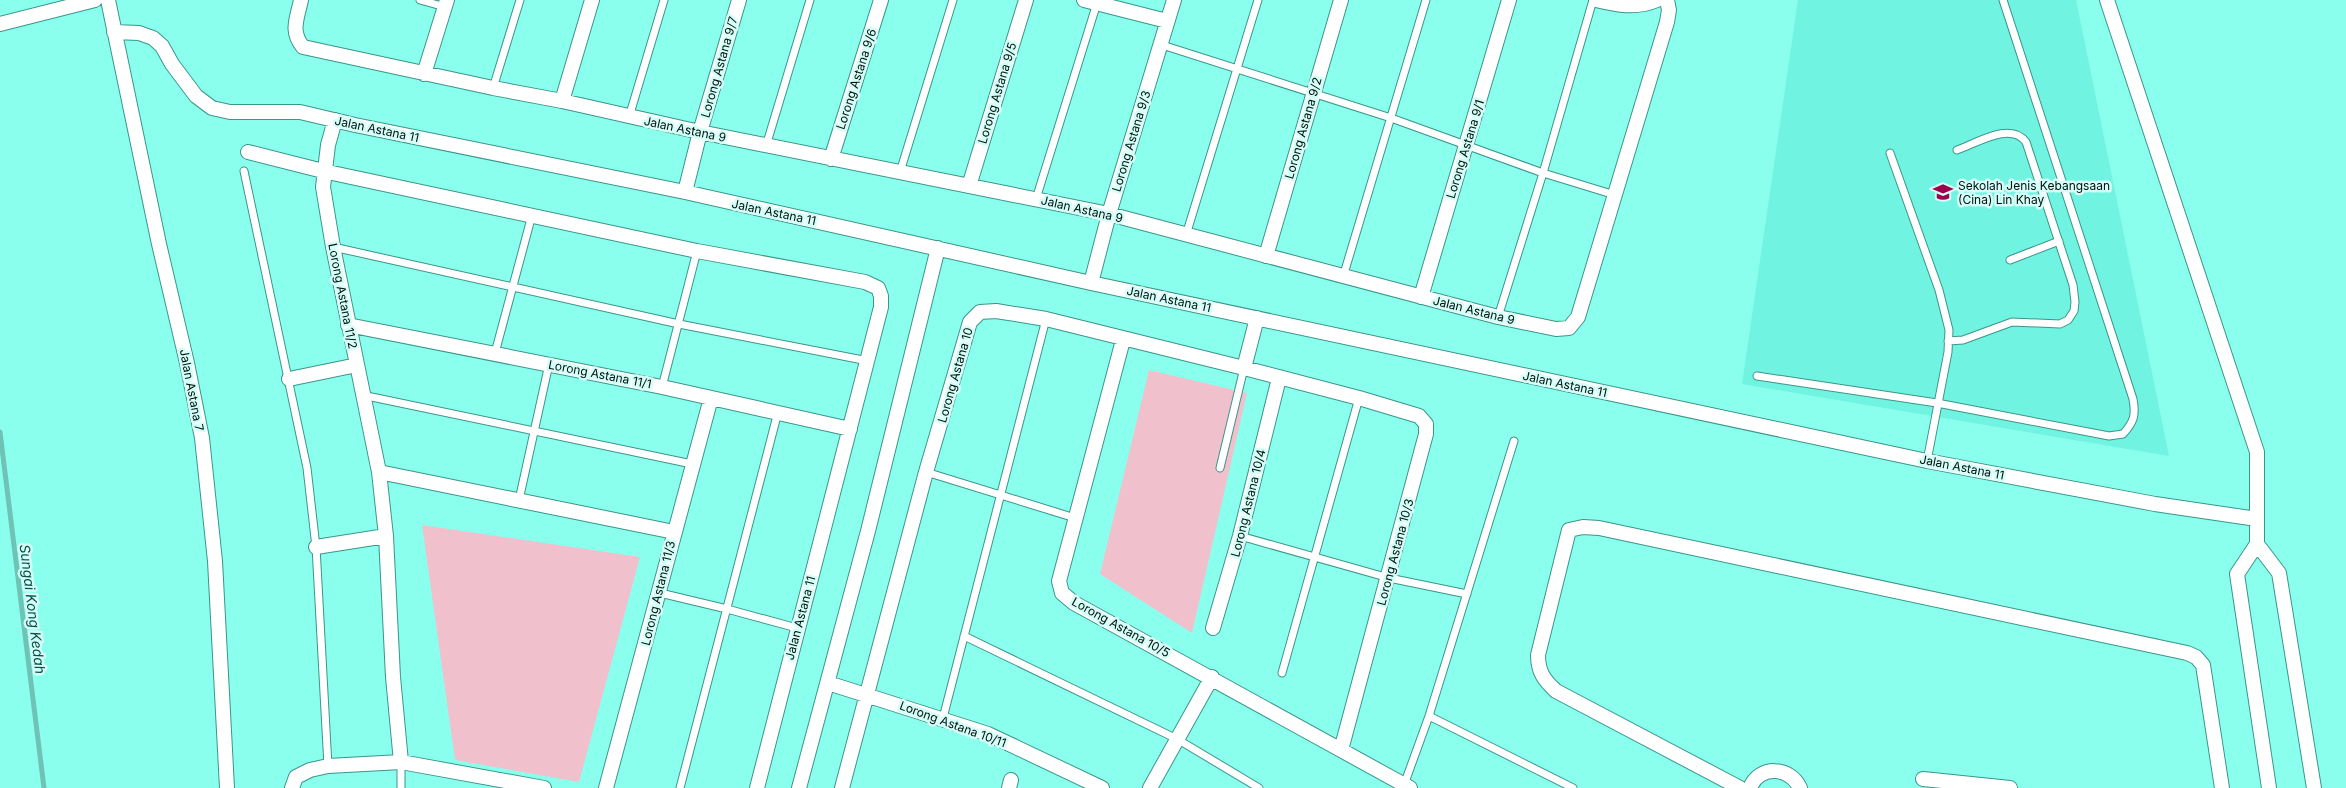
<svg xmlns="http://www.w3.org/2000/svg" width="2346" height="788" font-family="Inter,sans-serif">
  <rect width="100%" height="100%" fill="#8affee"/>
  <path fill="#71f3e1" d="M1798,0H2076L2169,456L1742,384Z"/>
  <path fill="#f0c1cc" d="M1149,370L1247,393L1192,633L1100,574Z
    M422,525L640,557L579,782L455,760Z"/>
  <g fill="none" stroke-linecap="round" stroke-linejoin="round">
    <path stroke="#6ec3b6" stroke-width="5" d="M0,432L44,788"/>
    <defs>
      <path id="lane" d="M420,0L445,7
        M1159,44L1391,118L1543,173L1615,195
        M493,88L520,0
        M629,117L664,0
        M766,146L810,0
        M1890,153L1939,290L1949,330L1948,352L1927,461
        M244,171L307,468L316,547L328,766
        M900,172L953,0
        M1036,199L1097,3
        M1186,235L1258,0
        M333,247L679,324L868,361
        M2010,260L2059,241
        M1343,277L1426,0
        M1498,317L1543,173L1593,0
        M1948,341L1963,340L2012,322L2060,324L2068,320L2074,311L2075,302L2073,285L2026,142C2011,121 1977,143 1957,150
        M495,353L532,215
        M1757,376L1937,403L2109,436L2123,434C2134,422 2136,415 2133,399L2003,0
        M662,387L697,251
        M362,395L692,464
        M1514,441L1429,716L1573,788
        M1220,468L1244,368
        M926,472L1075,518
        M519,500L549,364
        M1240,536L1389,578L1467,594
        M660,593L727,609L797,628
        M964,636L1177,739L1259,788
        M1282,673L1359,398
        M943,718L1046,319
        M401,762V788
        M1404,785L1429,716
        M680,788L778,412"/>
      <path id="street" d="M108,0L159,244L187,363L202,438L215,561L227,788
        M301,0C297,19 290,31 303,47L493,88L562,101L700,132L1109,214L1498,317L1556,329L1569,328L1578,317L1667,22L1669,10L1667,0
        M1084,0L1167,21
        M1596,0C1617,5 1636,9 1657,0
        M2107,0L2257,452V544L2237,574L2269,788
        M0,24L95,0
        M114,32L139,33L153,38L162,46L172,64L196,96L212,108L230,112H300L355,125L685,192L1091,283L1927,461L2155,504L2257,519
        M424,74L447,0
        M562,101L592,0
        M335,120L328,145L323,187L333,247L379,472L386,536L393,677L401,762
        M248,152L323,171L697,251L865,282L878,288L881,296V307L757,788
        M831,159L881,0
        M969,186L1026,0
        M685,192L700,132L739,0
        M1266,256L1341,0
        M1091,283L1109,214L1174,0
        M1421,297L1509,0
        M348,325L662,387L850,429
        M1123,340L1059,581L1062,593L1074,603L1410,788
        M1244,368L1257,318
        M289,379L357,365
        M379,472L674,532
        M2257,544L2279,573L2314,788
        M316,547L386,536
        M1213,628L1240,536L1279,378
        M828,683L988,734L1102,788
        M1923,779L2010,788
        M292,788L296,777L310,770L328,766L401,762L544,788
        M606,788L711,398
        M799,788L868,531L938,248
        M842,788L926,472L970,322L980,312L996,311L1046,319L1244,368L1359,398L1419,416L1426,424V434L1341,750
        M1009,788L1011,780
        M1150,788L1212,677
        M1740,788L1556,691C1544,680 1538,672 1538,655L1569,530L1583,527L1599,528L2187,653L2196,657L2203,665L2222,788
        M1750,788C1759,765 1790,766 1800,788"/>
    </defs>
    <use href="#lane" stroke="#3a968a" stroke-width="9"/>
    <use href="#street" stroke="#3a968a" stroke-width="16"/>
    <use href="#lane" stroke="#fff" stroke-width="7"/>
    <use href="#street" stroke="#fff" stroke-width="14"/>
  </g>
  <defs>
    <symbol id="school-bare" viewBox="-9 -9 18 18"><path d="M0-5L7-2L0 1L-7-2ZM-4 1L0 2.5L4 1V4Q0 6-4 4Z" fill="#9e034b" stroke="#d4fef7" stroke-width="2.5" paint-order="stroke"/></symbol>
  </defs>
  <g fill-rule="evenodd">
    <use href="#school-bare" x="1929" y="178" width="28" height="28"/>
  </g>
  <g text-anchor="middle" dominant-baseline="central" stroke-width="5" stroke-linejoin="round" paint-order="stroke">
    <g font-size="12" fill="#00100d" stroke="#d4fef7">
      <text transform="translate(719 67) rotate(-74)">Lorong Astana 9/7</text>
      <text transform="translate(856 79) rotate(-72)">Lorong Astana 9/6</text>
      <text transform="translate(997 93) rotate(-73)">Lorong Astana 9/5</text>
      <text transform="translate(1303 128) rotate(-74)">Lorong Astana 9/2</text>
      <text transform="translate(377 129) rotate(12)">Jalan Astana 11</text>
      <text transform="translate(685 129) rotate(12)">Jalan Astana 9</text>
      <text transform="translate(1131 141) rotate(-73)">Lorong Astana 9/3</text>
      <text transform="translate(1465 149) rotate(-73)">Lorong Astana 9/1</text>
      <text transform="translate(1082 209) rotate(13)">Jalan Astana 9</text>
      <text transform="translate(774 212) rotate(12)">Jalan Astana 11</text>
      <text transform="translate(343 296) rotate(79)">Lorong Astana 11/2</text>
      <text transform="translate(1169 299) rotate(12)">Jalan Astana 11</text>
      <text transform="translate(1474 310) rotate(14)">Jalan Astana 9</text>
      <text transform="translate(600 374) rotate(11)">Lorong Astana 11/1</text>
      <text transform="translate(955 375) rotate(-74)">Lorong Astana 10</text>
      <text transform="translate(1565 384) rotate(12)">Jalan Astana 11</text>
      <text transform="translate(192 390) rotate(79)">Jalan Astana 7</text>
      <text transform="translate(1962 467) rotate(11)">Jalan Astana 11</text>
      <text transform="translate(1248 503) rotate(-76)">Lorong Astana 10/4</text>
      <text transform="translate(1395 552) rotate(-75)">Lorong Astana 10/3</text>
      <text transform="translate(658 593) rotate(-76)">Lorong Astana 11/3</text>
      <text transform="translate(800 618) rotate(-75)">Jalan Astana 11</text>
      <text transform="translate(1121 627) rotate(29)">Lorong Astana 10/5</text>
      <text transform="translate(953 724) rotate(20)">Lorong Astana 10/11</text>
    </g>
    <g font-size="12" fill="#00100d" stroke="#d4fef7" text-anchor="start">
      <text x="1958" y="185">Sekolah Jenis Kebangsaan<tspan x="1958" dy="14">(Cina) Lin Khay</tspan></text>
    </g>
    <g font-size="14" font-style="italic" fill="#025249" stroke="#d4fef7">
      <text transform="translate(33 609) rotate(83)">Sungai Kong Kedah</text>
    </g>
  </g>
</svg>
